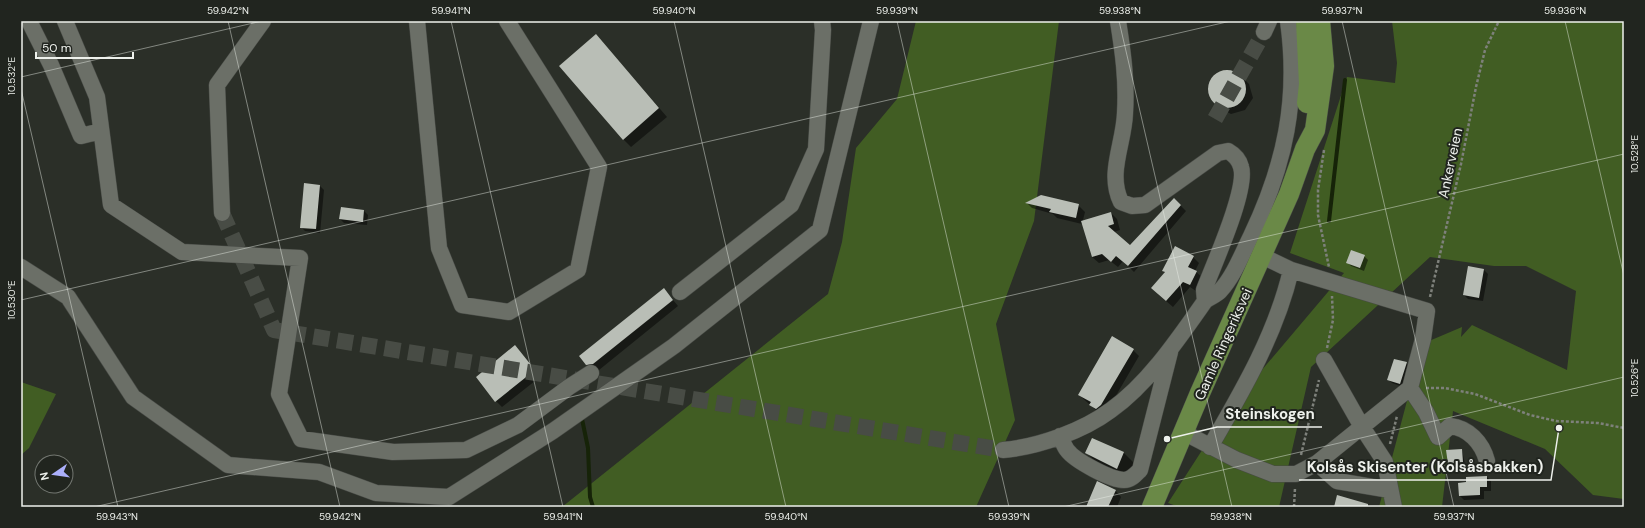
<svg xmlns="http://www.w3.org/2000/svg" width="1645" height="528" font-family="'DM Sans',sans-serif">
  <rect width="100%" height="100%" fill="#2b2f28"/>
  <path fill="#415d23" d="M916,21H1059L1034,221L996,324L1015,420L976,507H562L828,294L842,242L856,148L897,99Z
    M1392,21H1624V499L1593,495L1545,449L1453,411L1442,507H1379L1422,344L1462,327L1461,337L1472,325L1567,370L1576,291L1526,266H1494L1430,257L1311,367L1279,507H1179L1168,503L1228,410L1344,273L1290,253L1347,77L1395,83L1397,63Z
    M21,382L56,394L29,448L21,455Z"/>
  <path fill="#0007" d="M604,44L667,117L631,147L623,139Z
    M1230,70L1242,77L1249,84L1253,98L1245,110L1231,114L1218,107L1212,100L1209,86L1216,73Z
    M320,186L324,190L320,233L305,231L301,227Z
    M1027,203L1078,205L1085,212L1082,224L1057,218L1053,214L1032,208Z
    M1180,205L1186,211L1134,272L1123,261L1118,267L1109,260L1099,263L1092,257L1111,213L1117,219L1120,230L1114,232L1130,247Z
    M364,211L368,215L367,225L344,223L340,219Z
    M1364,256L1368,260L1364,271L1351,266L1347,262Z
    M1193,257L1199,263L1195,271L1203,278L1196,291L1190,287L1173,307L1158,294L1165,273L1163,271Z
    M1484,270L1488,274L1483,301L1468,299L1464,295Z
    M664,289L678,306L599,370H593L587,364Z
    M515,347L540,377L502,407L496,401Z
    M1133,350L1139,356L1107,411H1097L1079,395Z
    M1406,363L1410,367L1403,387L1392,383L1389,380Z
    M1462,450L1465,464L1450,465L1449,463Z
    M1087,453H1124L1135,464L1129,480L1098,464Z
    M1487,477L1491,481V491H1484V499L1464,500L1460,496L1467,483Z
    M1115,490L1121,497L1117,507H1087Z"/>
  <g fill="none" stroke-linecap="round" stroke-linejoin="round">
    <path stroke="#162308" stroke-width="4" d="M1329,221L1345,80
      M582,419L588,448L590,497L593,507"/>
  </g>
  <path fill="#b9beb6" d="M596,34L659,108L623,140L559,66Z
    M1208 89a19 19 0 1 1 38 0a19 19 0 1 1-38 0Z
    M304,183L320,185L316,229L300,228Z
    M1041,195L1079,204L1076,218L1049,212L1051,209L1025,203Z
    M1174,198L1181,205L1128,266L1116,256L1111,262L1102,254L1092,257L1081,221L1111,212L1114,224L1108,226L1130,245Z
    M341,207L364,210L363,222L339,219Z
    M1175,246L1194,256L1188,267L1197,271L1190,285L1183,282L1166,301L1151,288L1165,272L1162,271Z
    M1351,250L1365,255L1360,268L1346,263Z
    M1468,266L1484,269L1479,298L1463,295Z
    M664,288L673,300L593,364L586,365L579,356Z
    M1112,336L1134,349L1101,405L1096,409L1089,405L1091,402L1078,395Z
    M515,345L535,370L495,402L476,377Z
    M1394,359L1407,362L1400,384L1387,380Z
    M1092,438L1124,452L1117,469L1085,453Z
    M1462,449L1463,462L1448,464L1446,450Z
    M1487,476V487H1480V495L1459,496L1458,483L1466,482V477Z
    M1097,481L1116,490L1108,507H1086Z
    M1337,495L1368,504V507H1334Z"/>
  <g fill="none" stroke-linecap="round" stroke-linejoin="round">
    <path stroke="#484c45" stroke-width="16" stroke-dasharray="16 8" stroke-linecap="butt" d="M1215,119L1264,32
      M222,213L274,330L1003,450"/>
    <defs>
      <path id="minor" d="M29,21L51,65L81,136L101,131
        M65,21L97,97L111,205L182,252L300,258L279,394L301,439L393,452L466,450L518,425L569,387L591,373
        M417,21L439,248L462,305L509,312L578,270L599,167L507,21
        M1118,21C1123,52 1127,81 1125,113C1124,144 1107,173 1121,202L1132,206L1145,205L1218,153L1228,151C1235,155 1239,159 1241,167C1248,189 1213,266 1204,290L1205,301C1209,298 1216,295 1220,291C1234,276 1242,254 1251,236C1285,165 1299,99 1288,21
        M1264,32L1269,21
        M222,213L217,85L263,21
        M21,267L68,297L133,397L228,465L319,472L376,493L449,497L553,431L674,346L820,230L871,21
        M680,292L791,205L816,149L823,30L822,21
        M1324,360L1362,427L1385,462L1394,507
        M1410,388L1426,412L1438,437L1450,426C1468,428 1482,442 1487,461
        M1183,432L1237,460L1273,474H1296L1317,463L1410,388L1423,339L1427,311L1291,270L1262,256
        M1060,436C1062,440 1064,446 1067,450C1075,461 1111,480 1124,480C1131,480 1135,475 1140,470L1170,352
        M1210,447C1243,390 1276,334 1291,270
        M1003,450C1038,447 1083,431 1111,410C1148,384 1179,338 1205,301
        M1317,463L1337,481L1390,490"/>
      <path id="major" d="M1306,21L1309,84L1307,103
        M1152,507L1200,393L1289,194L1305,149L1315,130L1324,66L1320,21"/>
    </defs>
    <use href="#minor" stroke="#484b46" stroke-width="17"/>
    <use href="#major" stroke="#484b46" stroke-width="21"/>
    <path stroke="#7e817b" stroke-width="2.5" stroke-dasharray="3 2" stroke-linecap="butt" d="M1324,150L1318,190V215L1329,267
      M1430,297L1461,164L1476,87L1485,50L1499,21
      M1327,348L1333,320L1332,296
      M1426,388H1445L1475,394L1530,415L1556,421L1598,423L1624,428
      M1390,444L1397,416
      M1301,455L1319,380
      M1294,507L1295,488"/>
    <use href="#minor" stroke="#6b6f67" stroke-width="16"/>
    <use href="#major" stroke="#6a8947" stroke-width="20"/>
  </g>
  <path fill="none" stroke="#eef1ec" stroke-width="1" stroke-opacity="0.45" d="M228,21L340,507M451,21L563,507M674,21L786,507M897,21L1009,507M1119,21L1232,507M1342,21L1454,507M1565,21L1624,276M21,77L262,21M21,89L118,507M21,300L1231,21M94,507L1624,154M1063,507L1624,377"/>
  <g text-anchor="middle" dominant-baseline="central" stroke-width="4" stroke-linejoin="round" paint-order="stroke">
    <g font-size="14" fill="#eef1ec" stroke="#21251f">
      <text transform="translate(1450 163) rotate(-78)">Ankerveien</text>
      <text transform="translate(1223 344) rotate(-66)">Gamle Ringeriksvei</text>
    </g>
  </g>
  <path fill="none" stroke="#eef1ec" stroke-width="1.5" d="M1167 439L1217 427H1322M1559 428L1551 480H1299"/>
  <g fill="#eef1ec" stroke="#21251f" stroke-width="1.5">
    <circle cx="1167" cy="439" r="4"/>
    <circle cx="1559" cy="428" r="4"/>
  </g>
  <g font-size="15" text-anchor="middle" font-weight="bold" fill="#eef1ec" stroke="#21251f" stroke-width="4" stroke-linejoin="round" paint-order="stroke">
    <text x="1270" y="419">Steinskogen</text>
    <text x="1425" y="472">Kolsås Skisenter (Kolsåsbakken)</text>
  </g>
  <rect width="1645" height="528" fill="none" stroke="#21251f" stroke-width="44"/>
  <g transform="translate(54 474) rotate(257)"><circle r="19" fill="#21251f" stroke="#737771"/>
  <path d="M0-3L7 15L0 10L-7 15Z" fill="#abaffb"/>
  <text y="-6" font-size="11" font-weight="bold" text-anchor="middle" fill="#eef1ec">N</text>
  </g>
  <path d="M36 52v6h97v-6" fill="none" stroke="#eef1ec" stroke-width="2"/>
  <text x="42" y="52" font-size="12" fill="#eef1ec" stroke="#21251f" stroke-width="3" paint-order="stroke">50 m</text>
  <rect x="22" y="22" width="1601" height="484" fill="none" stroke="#eef1ec" stroke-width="1.5"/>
  <g font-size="10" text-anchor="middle" fill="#eef1ec">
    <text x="228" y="14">59.942°N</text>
    <text x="451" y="14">59.941°N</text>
    <text x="674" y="14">59.940°N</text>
    <text x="897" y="14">59.939°N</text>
    <text x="1120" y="14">59.938°N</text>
    <text x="1342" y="14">59.937°N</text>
    <text x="1565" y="14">59.936°N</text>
    <text transform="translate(11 76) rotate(-90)" y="4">10.532°E</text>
    <text transform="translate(1634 154) rotate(-90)" y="4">10.528°E</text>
    <text transform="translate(11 300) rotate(-90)" y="4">10.530°E</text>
    <text transform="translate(1634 378) rotate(-90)" y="4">10.526°E</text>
    <text x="117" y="520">59.943°N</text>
    <text x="340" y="520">59.942°N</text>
    <text x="563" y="520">59.941°N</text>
    <text x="786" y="520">59.940°N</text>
    <text x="1009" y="520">59.939°N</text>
    <text x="1231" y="520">59.938°N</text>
    <text x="1454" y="520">59.937°N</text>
  </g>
</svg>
